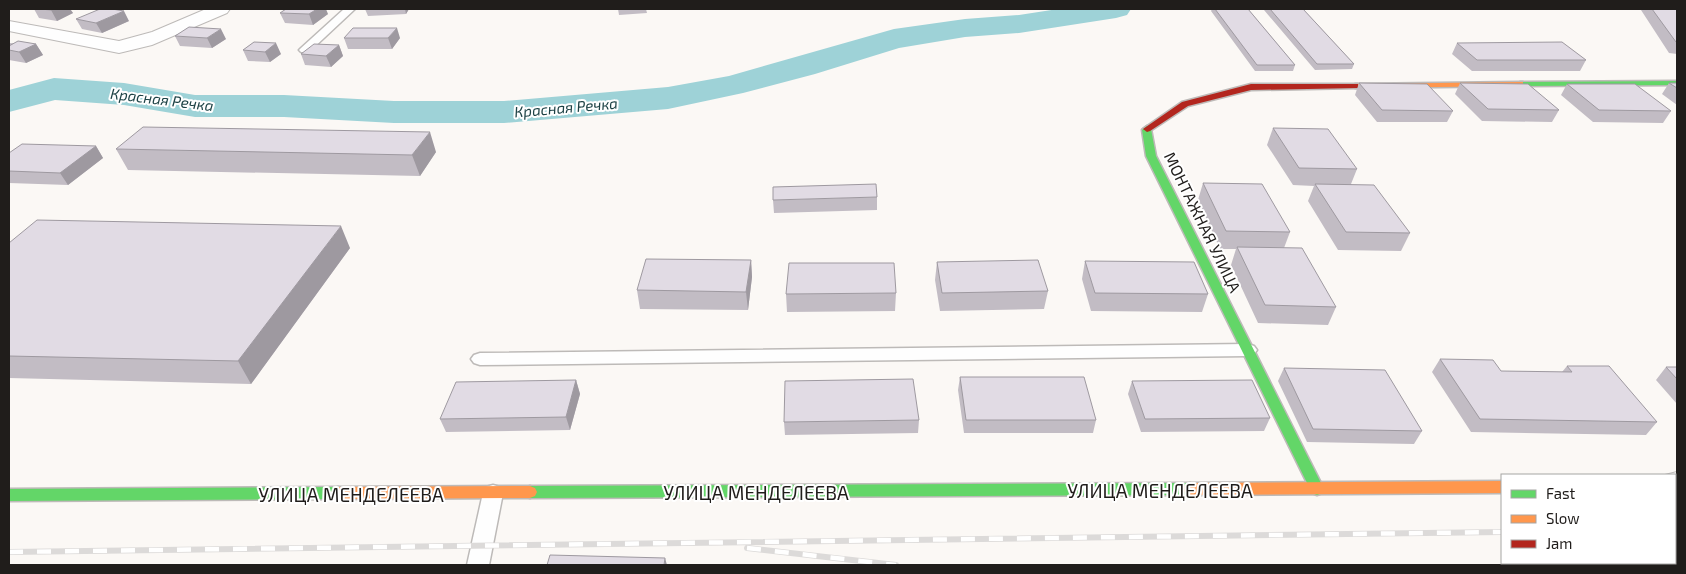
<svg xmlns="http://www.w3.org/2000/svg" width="1686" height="574" font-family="'Exo 2',sans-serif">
  <rect width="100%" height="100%" fill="#fbf8f5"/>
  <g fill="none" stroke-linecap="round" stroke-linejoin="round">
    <path fill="#9ed2d7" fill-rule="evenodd" d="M1058,9H1131L1127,15L1116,18L1019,33L965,37L899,48L815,74L743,93L668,109L504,123H394L284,117H195L124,105L55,100L9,112V90L54,78L124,83L195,95H284L394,101H504L668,87L729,76L894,29L965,19L1019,15Z"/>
    <defs>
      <path id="lane" d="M344,9H355L309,52H301L299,50L301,48Z
        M1248,344L1254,346L1257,350L1254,354L1248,356L480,365L474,363L471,359L474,355L480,353Z
        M493,485L500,487L503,493L489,565H467L483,493L486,487Z"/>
      <path id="street" d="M206,9H230L227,13L152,45L119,53L9,31V21L119,41L152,32Z
        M1677,472V500H1675V475H1665Z"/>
      <path id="fast" d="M1677,81V85L1520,86L1516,84L1520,82Z
        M1147,126L1151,129L1156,156L1324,489L1322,493L1317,495L1312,493L1146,156L1142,130Z
        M1190,483L1195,485L1197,489L1195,493L1190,495L530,498L525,496L523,492L525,488L530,486Z
        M338,487L343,489L345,493L343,497L338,499L9,501V489Z"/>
      <path id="slow" d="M1520,82H1523V86L1355,88L1351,86L1355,84Z
        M1502,481V493L1190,495L1185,493L1183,489L1185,485L1190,483Z
        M530,486L535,488L537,492L535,496L530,498L338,499L333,497L331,493L333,489L338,487Z"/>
      <path id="jam" d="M1355,84H1358V88L1251,90L1188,106L1150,131L1147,132L1143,129L1182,102L1251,84Z"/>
    </defs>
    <use href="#lane" stroke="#bdbab8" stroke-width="3"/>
    <use href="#street" stroke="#bdbab8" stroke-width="2"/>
    <use href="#fast" stroke="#bdbab8" stroke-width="3"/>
    <use href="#slow" stroke="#bdbab8" stroke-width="3"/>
    <use href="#jam" stroke="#bdbab8" stroke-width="3"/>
    <use href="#lane" fill="#fefefe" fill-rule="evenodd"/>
    <use href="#street" fill="#fefefe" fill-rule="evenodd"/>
    <use href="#fast" fill="#63d668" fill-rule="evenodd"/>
    <use href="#slow" fill="#ff974d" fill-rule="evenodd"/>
    <use href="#jam" fill="#b3261e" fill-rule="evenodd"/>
    <defs>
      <path id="rail" d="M1675,529H1677
        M747,548L896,565
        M9,552L1502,532"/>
    </defs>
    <use href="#rail" stroke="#dcdad9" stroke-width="6"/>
    <use href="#rail" stroke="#fff" stroke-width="4.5" stroke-dasharray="14" stroke-linecap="butt"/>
  </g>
  <path fill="#c2bcc4" d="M34,9H70L73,13L57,21L39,18Z
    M365,9H409L406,14L368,16Z
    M618,9H646L647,13L619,15Z
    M1212,9H1248L1295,65L1293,71H1255L1211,11Z
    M1265,9H1303L1354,64L1352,69L1315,70L1264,10Z
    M1642,9H1677V54L1669,53L1641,10Z
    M280,13L328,14L313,25L285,23Z
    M76,19L129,21L102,33L82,29Z
    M175,36L226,39L212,48L180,46Z
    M344,38H400L392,49H348Z
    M254,42L281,54L270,62L248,61L243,50Z
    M9,43L36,44L43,55L26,63L9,60Z
    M1457,43L1586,60L1580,71H1472L1452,54Z
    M339,45L343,56L331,67L305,65L301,54Z
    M1359,83L1453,111L1447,122H1377L1355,95Z
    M1460,83L1559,110L1552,122L1482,121L1455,94Z
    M1669,83H1677V105L1662,94Z
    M1567,84L1671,111L1663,123L1593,122L1561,95Z
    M1273,128L1357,169L1351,184L1410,233L1401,251L1338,250L1308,201L1314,186L1293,185L1267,145Z
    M96,146L103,158L68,185L9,183V153Z
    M116,149L436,152L420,176L128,170Z
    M1203,183L1290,232L1284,248L1336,307L1328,325L1258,323L1231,265L1236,249H1220L1198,200Z
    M877,197V210L774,213L773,200Z
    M9,243L350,248L251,384L9,378Z
    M751,260L752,277L748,310L640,309L637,290Z
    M1085,261L1208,294L1202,312L1091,311L1082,279Z
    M937,262L1048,291L1044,309L940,311L935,280Z
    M896,293L895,311L787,312L786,294Z
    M1440,359L1501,371L1562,372L1567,366L1657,422L1646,435L1471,432L1432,372Z
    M1666,367H1677V404L1656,380Z
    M1284,368L1422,431L1414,444L1307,442L1278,381Z
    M960,377L1096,420L1093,433H964L958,390Z
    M576,380L580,394L570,430L446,432L440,419Z
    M1132,381L1270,418L1264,431L1141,432L1128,394Z
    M919,420L918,433L785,435L784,422Z"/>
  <path fill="#9e99a0" d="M54,9H70L73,13L57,21L51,10Z
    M317,9H326L328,14L313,25L309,14Z
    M405,9H409L406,14Z
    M124,11L129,21L102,33L96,23Z
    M397,28L400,38L392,49L388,38Z
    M221,29L226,39L212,48L207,38Z
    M276,43L281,54L270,62L265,52Z
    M36,44L43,55L26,63L19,52Z
    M339,45L343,56L331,67L326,56Z
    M430,132L436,152L420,176L412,155Z
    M96,146L103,158L68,185L60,173Z
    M341,226L350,248L251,384L238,361Z
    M751,260L752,277L748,310L746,292Z
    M576,380L580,394L570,430L566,417Z
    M665,558L667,565H664Z"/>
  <path fill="#e1dbe4" stroke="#9e99a0" d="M40,9H54L51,10Z
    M100,9H112L124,11L96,23L76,19Z
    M286,9H317L309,14L280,13Z
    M1215,9H1248L1295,65H1257Z
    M1270,9H1303L1354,64H1317Z
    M1652,9H1677V42H1676Z
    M189,27L221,29L207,38L175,36Z
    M353,28H397L388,38H344Z
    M18,41L36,44L19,52L9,50V46Z
    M254,42L276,43L265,52L243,50Z
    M1562,42L1586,60H1477L1457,43Z
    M314,44L339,45L326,56L301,54Z
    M1359,83L1427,84L1453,111L1382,110Z
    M1460,83L1528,84L1559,110L1488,109Z
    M1669,83H1677V88Z
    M1567,84H1635L1671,111L1599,110Z
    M143,127L430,132L412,155L116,149Z
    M1273,128L1328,129L1357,169L1299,168Z
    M22,144L96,146L60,173L9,171V153Z
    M1203,183L1262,184L1290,232L1226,231Z
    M876,184L877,197L773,200V187Z
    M1315,184L1374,185L1410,233L1346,232Z
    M37,220L341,226L238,361L9,356V243Z
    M1237,247L1302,248L1336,307L1265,305Z
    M646,259L751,260L746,292L637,290Z
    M1038,260L1048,291L942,293L937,262Z
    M1085,261L1194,262L1208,294L1095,293Z
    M789,263H894L896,293L786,294Z
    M1440,359L1493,360L1501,371L1572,372L1567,366H1609L1657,422L1480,419Z
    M1666,367H1677V379Z
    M1284,368L1385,370L1422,431L1313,429Z
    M960,377H1084L1096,420H966Z
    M913,379L919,420L784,422L785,381Z
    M576,380L566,417L440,419L456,382Z
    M1252,380L1270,418L1145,419L1132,381Z
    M550,555L665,558L664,565H547Z"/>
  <g text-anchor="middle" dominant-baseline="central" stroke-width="4" stroke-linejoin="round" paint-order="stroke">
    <g font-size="15" font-style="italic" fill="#1d4245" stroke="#fff">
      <text transform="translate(162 99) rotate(7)">Красная Речка</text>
      <text transform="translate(566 107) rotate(-5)">Красная Речка</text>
    </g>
    <g font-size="16" fill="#201d1b" stroke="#fff">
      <text transform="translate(1203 222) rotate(64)">МОНТАЖНАЯ УЛИЦА</text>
    </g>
    <g font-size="19" fill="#201d1b" stroke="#fff">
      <text x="1160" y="490">УЛИЦА МЕНДЕЛЕЕВА</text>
      <text x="756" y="492">УЛИЦА МЕНДЕЛЕЕВА</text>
      <text x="351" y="494">УЛИЦА МЕНДЕЛЕЕВА</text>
    </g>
  </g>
  <rect width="1686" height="574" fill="none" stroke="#201d1b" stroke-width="20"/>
  <rect x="1501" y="474" width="175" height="90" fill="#ffffff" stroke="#a6a5a4"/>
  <rect x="1511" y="490" width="25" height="8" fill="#63d668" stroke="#a6a5a4"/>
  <text x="1546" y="499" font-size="15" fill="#201d1b">Fast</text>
  <rect x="1511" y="515" width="25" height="8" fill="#ff974d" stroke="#a6a5a4"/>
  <text x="1546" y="524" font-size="15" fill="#201d1b">Slow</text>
  <rect x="1511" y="540" width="25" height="8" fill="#b3261e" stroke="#a6a5a4"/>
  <text x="1546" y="549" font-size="15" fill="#201d1b">Jam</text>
</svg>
